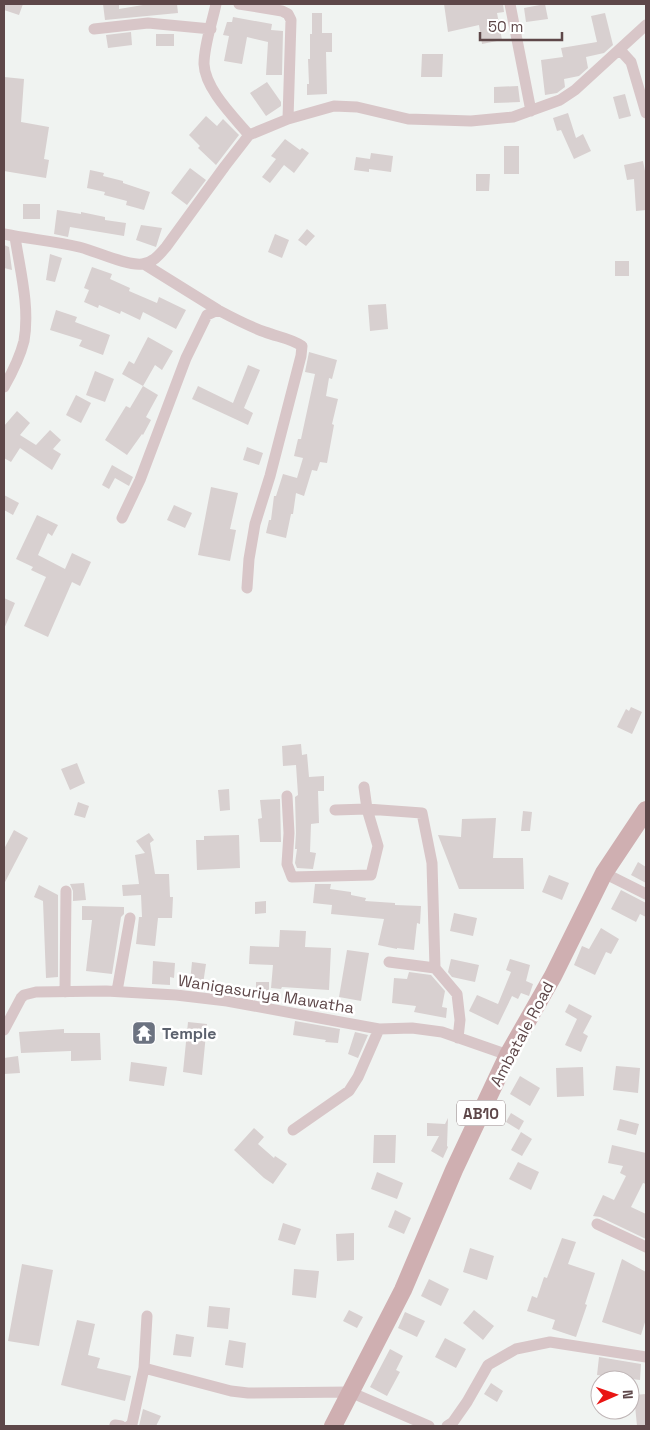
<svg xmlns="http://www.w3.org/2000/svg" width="650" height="1430" font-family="'Space Grotesk',sans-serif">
  <rect width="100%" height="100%" fill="#f0f3f1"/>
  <path fill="#d8d0d0" d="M4,4H23L19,15L4,10Z
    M103,4H119V9L143,5V4H177L178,13L105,20Z
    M444,4H503L504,12L497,13L502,40L482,44L479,25L448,32Z
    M545,4L548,19L526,22L524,8Z
    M312,13H322V33H332V52H326L327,94L307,95V84H309L308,59H310V34H312Z
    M605,13L613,45L604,53L586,57L588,68L579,76L564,79L565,87L557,93L545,95L541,60L563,57L561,48L597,42L591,16Z
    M233,17L272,24L271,30L283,31L282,75H266L268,42L247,37L242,64L224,61L229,36L223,35L227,22H232Z
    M131,32L132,45L108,48L106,35Z
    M156,34H174V46H156Z
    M422,54H443L442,77H421Z
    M4,77L24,79L21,122L49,127L44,159L49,160L46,178L4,171Z
    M267,82L281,102V106L266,116L250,93Z
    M518,86L520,102L494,103V87Z
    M625,94L631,116L619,119L613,97Z
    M568,113L576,138L583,134L591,151L574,159L561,130L557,131L553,118Z
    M206,116L217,126L223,119L239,135L216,165L198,148L200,146L189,135Z
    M285,139L300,150L302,148L309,153L294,173L284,165L270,183L262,177L276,159L271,156Z
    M504,146H519V174H504Z
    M371,153L393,156L391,172L369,169V172L354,170L356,157L370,159Z
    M643,161L646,176V210L636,211L634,179L627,180L624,165Z
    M190,168L206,180L187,205L171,193Z
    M90,170L104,173L103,176L123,181V183L150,192L144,210L126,205L127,201L104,195L105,192L87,188Z
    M476,174H490L489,191H476Z
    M23,204H40V219H23Z
    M57,210L81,214V212L105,217V220L126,223L124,236L70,227L68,237L54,234Z
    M141,225L162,228L156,247L136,240Z
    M307,229L315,236L306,246L298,240Z
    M275,234L289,240L282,258L268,252Z
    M4,245L9,247L12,270L4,268Z
    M50,254L62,258L55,282L46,280Z
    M615,261H629V276H615Z
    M92,267L112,274L110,279L130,288L129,291L157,303L159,297L186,310L176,329L143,312L140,320L121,311L120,314L99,305L98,308L84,302L89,290L84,288Z
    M386,304L388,329L370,331L368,305Z
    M56,310L77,317L75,322L110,335L103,355L79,346L82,340L50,330Z
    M148,337L173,351L162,370L155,365L143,386L122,374L129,361L134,364Z
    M309,352L337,360L332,379L329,378L326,396L338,399L332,424L334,425L327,463L320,462L317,471L312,470L304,496L296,493L293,514H291L286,538L266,533L269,520H271L274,496H276L283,474L297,478L303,458L294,456L298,439H301L315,374L305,372Z
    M248,365L260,370L244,408L253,413L248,425L192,399L198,386L233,403Z
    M95,371L114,379L105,402L86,395Z
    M143,386L158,395L146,417L151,420L143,435L142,434L127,455L105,440L126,406L130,408Z
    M76,395L91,403L81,423L66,415Z
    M17,411L30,423L20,435L36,445L50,430L61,440L53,449L61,454L52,470L20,448L11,462L4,458V426Z
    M247,447L263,453L259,465L243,460Z
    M112,465L133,477L129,486L115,478L109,489L102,485Z
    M211,487L238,493L230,529L236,530L230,561L198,555Z
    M4,495L19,503L13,515L4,510Z
    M174,505L192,513L185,528L167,520Z
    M37,515L58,525L52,536L48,533L38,555L65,569L72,553L91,562L80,586L72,582L48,637L24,626L46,577L31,570L33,567L16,559Z
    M4,598L15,603L4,629Z
    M631,707L642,712L632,734L617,727L626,709L629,711Z
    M301,744L302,755L307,754L309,777L324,776V791H318L319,823L311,824L310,852L316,853L313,869L297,868L295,863L297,849H295L296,833L295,797L298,795L296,765L283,766L282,746Z
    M77,763L85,783L70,790L61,769Z
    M229,789L230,810L220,811L218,790Z
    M280,799L281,842H260L258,819L262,818L260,800Z
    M78,802L89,806L85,818L74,815Z
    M523,811L532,812L530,831H521Z
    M496,818L493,858H523L524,889H459L438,835L461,837L462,819Z
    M14,830L28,838L4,884V849Z
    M149,833L154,840L150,843L155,874H169L170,897H173L172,918H158L155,946L136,944L139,917H142L141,895L123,896L122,885L139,884L135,855L145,853L136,841Z
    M239,835L240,868L197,870L196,840H204V836Z
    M638,862L646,867V883L631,875Z
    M549,875L569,883L562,900L542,892Z
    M84,883L86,900L73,901V891L70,884Z
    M315,884H331L330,889L351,892V895L366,898L365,901L395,903V905L421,906L420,924L417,923L414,950L397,948V949L378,945L384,919L331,914L332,905L313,903Z
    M39,885L58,895V977L46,978L43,901L34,897Z
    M621,890L646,903V917L640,914L636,922L611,909Z
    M266,901V913L255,914V902Z
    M82,906L124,907V914L121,917L112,974L86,971L92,920H82Z
    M454,913L477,918L473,936L450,931Z
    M601,928L619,939L611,954L606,952L595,975L574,965L582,946L589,949Z
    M280,930L306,931L305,947L331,948L329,990L282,987L281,989L271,988L273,965L249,964L250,946L279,947Z
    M347,950L369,953L361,1001L339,997Z
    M451,959L479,965L475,982L452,977L448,972Z
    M510,959L530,965L526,981L533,984L529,996L521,993L518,999L512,996L498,1025L469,1011L477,995L498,1004L511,972L506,970Z
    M153,961L175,963L174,978L170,977V985L152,984Z
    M192,962L206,964L203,984L190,982Z
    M409,972L431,975L445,991L442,1007L447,1008L446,1018L414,1012L416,1006L392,1003L394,978L407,979Z
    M256,982H269V998H256Z
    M569,1004L592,1016L583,1033L588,1036L581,1052L565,1045L577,1019L565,1012Z
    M295,1021L340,1029L338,1043L325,1042L326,1040L293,1035Z
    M188,1022L207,1024L202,1075L183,1072Z
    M64,1029V1033H100L101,1060L71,1061V1051L21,1053L19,1032Z
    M355,1032L368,1035L358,1058L348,1054Z
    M18,1056L20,1073L4,1074V1058Z
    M131,1062L167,1067L164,1086L129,1081Z
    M616,1066L640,1068L638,1093L613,1090Z
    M583,1067L584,1096L557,1097L556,1068Z
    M520,1076L540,1088L530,1106L510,1094Z
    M511,1113L524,1121L519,1130L506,1122Z
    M448,1118L447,1146L448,1147L443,1158L431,1151L439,1136H427V1123L445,1124Z
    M620,1119L639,1124L636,1135L617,1130Z
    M254,1128L264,1137L258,1144L274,1158L275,1156L287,1164L273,1184L264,1178L234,1150Z
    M521,1132L532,1139L522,1156L511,1150Z
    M374,1135H396L395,1163H373Z
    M612,1145L646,1153V1184L643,1183L631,1207L646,1214V1239L600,1217L593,1216L603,1195L614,1200L626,1176L620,1173L623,1166L608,1163Z
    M518,1162L539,1172L531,1190L509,1179Z
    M377,1172L403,1183L397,1199L371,1189Z
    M395,1210L411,1218L404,1234L388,1227Z
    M283,1223L301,1229L295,1245L278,1240Z
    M354,1233V1260L337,1261L336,1234Z
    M562,1238L576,1242L568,1264L595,1273L585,1304L587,1305L576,1337L552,1329L555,1320L527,1311L532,1296L537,1298L544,1277L547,1278Z
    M470,1248L494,1256L487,1280L463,1272Z
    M622,1259L646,1272V1319L641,1335L602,1322Z
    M22,1264L53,1270L39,1346L8,1341Z
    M294,1269L319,1271L316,1298L292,1295Z
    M429,1279L449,1289L441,1306L421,1296Z
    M209,1306L230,1308L228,1329L207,1327Z
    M349,1310L363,1317L357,1328L343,1321Z
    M474,1310L494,1326L483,1340L463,1323Z
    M405,1312L425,1321L417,1337L398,1328Z
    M77,1320L95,1324L88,1355L100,1358L97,1368L131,1376L125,1401L61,1385Z
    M176,1334L194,1337L191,1357L173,1355Z
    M445,1338L466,1349L456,1368L435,1357Z
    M229,1340L246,1343L243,1368L225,1365Z
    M390,1349L403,1356L396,1370L400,1372L387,1396L370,1387Z
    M599,1357L641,1364L640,1380L597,1375Z
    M491,1383L503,1391L497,1402L484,1394Z
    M646,1394V1426H637L634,1395Z
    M143,1409L161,1416L156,1426H139Z"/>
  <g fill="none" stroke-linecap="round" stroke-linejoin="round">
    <path stroke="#d8c6c8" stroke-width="11" d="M216,4C212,23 204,45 204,64C205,89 234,117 249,135
      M239,4L282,11L288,14L291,20L288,119
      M510,4L531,111
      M94,29L148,23L211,29
      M620,50L631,62L646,113
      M4,234C29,239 54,241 79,247C96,251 126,266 142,264C153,263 160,254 166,247L225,166L249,135L288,119L334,106L357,107L408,119L471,121L513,117L560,100L575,90L646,25
      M144,264L218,310
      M4,387C12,373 20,357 24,341C30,307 20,270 15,237
      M122,518L140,480L186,358L207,315L218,310C233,318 248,326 265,332C278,337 290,338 302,346L301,356L270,476L255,524L249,559L247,588
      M287,796L289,833L287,864L292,877L371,875L378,846L367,809L364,787
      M335,810L367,809L422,813L432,863L435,968
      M604,873L646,894
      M389,962L435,968L457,994L460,1020L458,1038
      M117,991L130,918
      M65,992L66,891
      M4,1030L21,998L24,995L36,992L106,991L176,995L227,1001L379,1029L412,1028L442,1032L508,1055
      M293,1130L349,1091L358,1077L379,1029
      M597,1224L646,1247
      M144,1368L231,1391L248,1393L350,1392L429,1426
      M115,1425L121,1426
      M129,1426L132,1424L144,1368L147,1316
      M447,1426L453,1422L467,1402L488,1365L516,1349L550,1342L646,1357"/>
    <path stroke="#cfafb1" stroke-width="18" d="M333,1426L403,1290L454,1170L508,1055L553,976L604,873L646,810"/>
  </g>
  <defs>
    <symbol id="temple-square" viewBox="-11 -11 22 22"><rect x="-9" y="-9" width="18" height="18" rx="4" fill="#6b7280" stroke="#fff"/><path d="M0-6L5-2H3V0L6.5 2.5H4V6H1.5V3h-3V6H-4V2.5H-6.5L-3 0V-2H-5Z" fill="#fff"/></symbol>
  </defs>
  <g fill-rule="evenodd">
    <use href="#temple-square" x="130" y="1019" width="28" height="28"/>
  </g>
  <g text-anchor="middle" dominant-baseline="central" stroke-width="5" stroke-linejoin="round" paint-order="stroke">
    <rect fill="#fff" stroke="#8e7e80" stroke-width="1" x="457" y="1100.5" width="48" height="25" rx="4"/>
    <g font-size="15" font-weight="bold" fill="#5e4749">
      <text x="481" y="1113">AB10</text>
    </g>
    <g font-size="16" fill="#5e4749" stroke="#fff">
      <text transform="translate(266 994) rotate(9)">Wanigasuriya Mawatha</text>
      <text transform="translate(522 1034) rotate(-62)">Ambatale Road</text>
    </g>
    <g font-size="16" font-weight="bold" fill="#5b616d" stroke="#fff" text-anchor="start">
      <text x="162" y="1033">Temple</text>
    </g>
  </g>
  <rect width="650" height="1430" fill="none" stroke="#5e4749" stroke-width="10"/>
  <g transform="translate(615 1395) rotate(88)"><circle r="24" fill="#ffffff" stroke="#bfb5b6"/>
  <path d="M0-4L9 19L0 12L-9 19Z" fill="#e91614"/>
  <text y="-8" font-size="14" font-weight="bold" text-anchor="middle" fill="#5e4749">N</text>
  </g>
  <path d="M480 32v8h82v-8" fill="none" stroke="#5e4749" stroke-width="2.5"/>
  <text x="488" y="32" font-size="15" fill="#5e4749" stroke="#ffffff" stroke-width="4" paint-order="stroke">50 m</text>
</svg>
